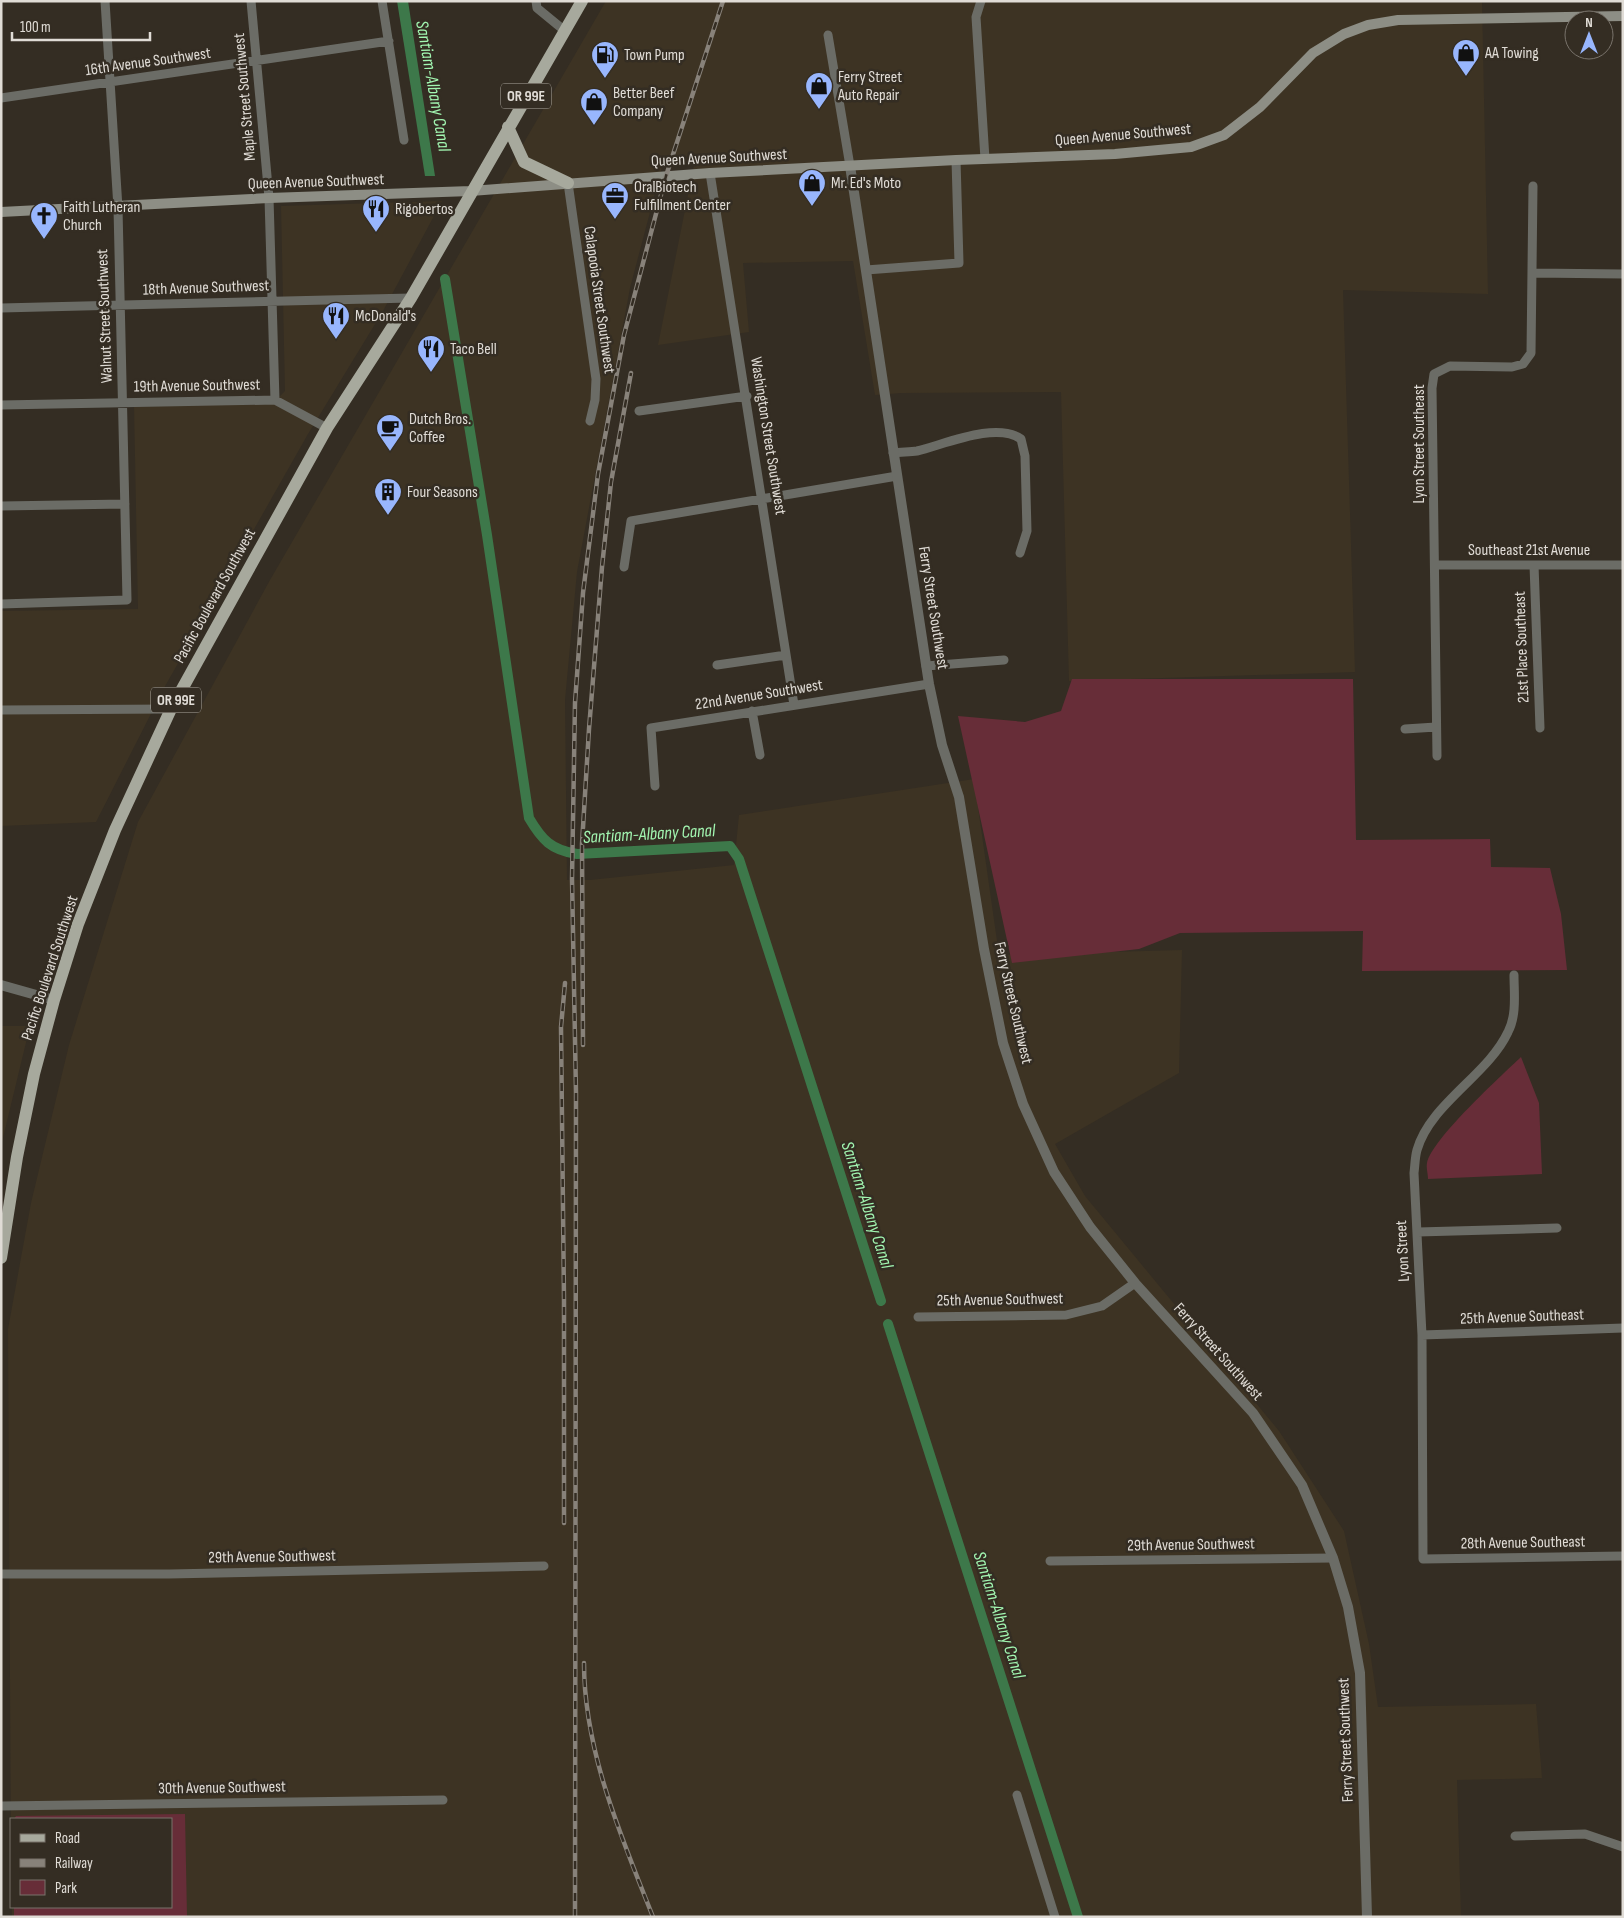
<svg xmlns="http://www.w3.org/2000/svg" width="1624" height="1918" font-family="'Sofia Sans Condensed',sans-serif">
  <rect width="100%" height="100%" fill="#342d23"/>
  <path fill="#3d3323" d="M606,1H1482L1488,294L1343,290L1355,672L1069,681L1061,392L901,393L875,395L853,261L743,263L749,332L658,345L695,160L663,163L630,288L577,572L565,700L567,880H590L734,865L739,815L974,779L999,955L1182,950L1179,1073L1055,1144L1085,1196L1279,1431L1344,1531L1369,1644L1378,1707L1536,1704L1542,1778L1457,1780L1461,1917H12V1907H171V1819H11V1852L8,1329L31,1203L69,1045L138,822L270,580Z
    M442,201L383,311L308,434L164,688L96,822L1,826V611L138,609L134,406L272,404L285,391L281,206Z
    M1,1026H30L1,1146Z"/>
  <path fill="#672d38" d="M1072,679H1353L1356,840L1490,839L1491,867L1550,868L1561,914L1567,970L1362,971L1363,931L1180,933L1139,949L1012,963L958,716L1025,722L1061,711Z
    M1521,1057L1539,1103L1542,1174L1428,1179C1428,1174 1426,1168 1427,1163C1432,1139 1501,1076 1521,1057Z
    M185,1814L187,1917H14V1907H171V1819H14L16,1816Z"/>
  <path fill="#3d784a" d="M397,1H408L435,176H425Z"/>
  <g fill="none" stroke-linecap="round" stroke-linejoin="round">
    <path stroke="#3d784a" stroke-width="10" d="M445,279L487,535L529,818C542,840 551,850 577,854L730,846L739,859L881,1301
      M888,1324L1078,1917"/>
    <path stroke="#6b6c66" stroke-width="9" d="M251,1L269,198L275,400
      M382,1L404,140
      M536,1L537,8L565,31
      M981,1L976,17L985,159
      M828,35L850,166
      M1,98L389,41
      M710,173L794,705
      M568,183L596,379L595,400L590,421
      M866,270L959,263L956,160
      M1533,273L1623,274
      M1,308L411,298
      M1,405L275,400L327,428
      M639,411L747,396
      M893,453C901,452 910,452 917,451C943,445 996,421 1021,439L1025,456L1027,531L1020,553
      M1,506L125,504
      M1435,565H1623
      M1534,565L1540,728
      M624,567L631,521L897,476
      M1,604L127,600L118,208L105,1
      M717,665L786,655
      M926,666L1004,660
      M1,710L171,709
      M752,711L760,755
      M1405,729L1436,727
      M1437,756L1432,388L1434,374L1450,366L1512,367L1523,364L1531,353L1533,186
      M655,786L651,728L929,684
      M1514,975C1514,993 1517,1015 1508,1032C1488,1075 1430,1104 1417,1150C1415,1157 1415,1165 1414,1173L1422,1335L1423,1559L1623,1556
      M1418,1232L1557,1228
      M918,1317L1066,1315L1102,1306L1135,1283
      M1422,1335L1623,1328
      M1050,1561L1333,1558
      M1,1574H169L544,1566
      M1017,1795L1055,1917
      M1,1806L443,1800
      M1515,1836L1585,1834L1623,1847"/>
    <path stroke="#6b6c66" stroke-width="10" d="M850,166L929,684L942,745L959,797L984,949L1003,1043L1023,1104L1054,1172L1090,1227L1135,1283L1253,1413L1302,1485L1333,1558L1348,1607L1360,1673L1367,1917
      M1,985L54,1000"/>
    <path stroke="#8d8e85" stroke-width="10" d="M1,212L269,198L471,191L710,173L956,160L1115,154L1191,147L1224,135L1260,107L1313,53L1344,34L1368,25L1398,20L1623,16"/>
    <path stroke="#a7a99d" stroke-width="12" d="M508,127L524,162L568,183
      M1,1258L17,1157L34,1074L54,1000L78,924L115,830L171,709L327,428L411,298L582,1"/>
    <defs>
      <path id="rail" d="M583,1045L582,844L589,729L602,567L611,482L631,373
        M564,1523V1300L561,1027L565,983
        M584,1663C584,1751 621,1836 653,1917
        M575,1917L576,1093L572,879L575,703L583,593L598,474L624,335L666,176L723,1"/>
    </defs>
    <use href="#rail" stroke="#88827a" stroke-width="4.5"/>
    <use href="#rail" stroke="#342d23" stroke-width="2.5" stroke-dasharray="8" stroke-linecap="butt"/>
  </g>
  <defs>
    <symbol id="shop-pin" viewBox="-11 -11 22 30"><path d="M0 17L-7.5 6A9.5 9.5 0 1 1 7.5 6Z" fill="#98b6fd" stroke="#342d23"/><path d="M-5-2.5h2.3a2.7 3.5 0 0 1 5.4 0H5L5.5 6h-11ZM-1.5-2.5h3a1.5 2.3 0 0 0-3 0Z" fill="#111"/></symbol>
    <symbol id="fuel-pin" viewBox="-11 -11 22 30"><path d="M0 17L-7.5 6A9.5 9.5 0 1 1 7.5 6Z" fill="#98b6fd" stroke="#342d23"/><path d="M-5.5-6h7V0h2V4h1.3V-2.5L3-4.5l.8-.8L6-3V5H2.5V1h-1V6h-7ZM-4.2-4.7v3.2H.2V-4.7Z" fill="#111"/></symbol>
    <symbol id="office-pin" viewBox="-11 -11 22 30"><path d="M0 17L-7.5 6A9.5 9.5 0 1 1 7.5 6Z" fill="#98b6fd" stroke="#342d23"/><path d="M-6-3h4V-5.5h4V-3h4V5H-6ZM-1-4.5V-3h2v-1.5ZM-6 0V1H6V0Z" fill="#111"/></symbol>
    <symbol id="restaurant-pin" viewBox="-11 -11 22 30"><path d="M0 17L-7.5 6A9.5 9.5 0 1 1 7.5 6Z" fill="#98b6fd" stroke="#342d23"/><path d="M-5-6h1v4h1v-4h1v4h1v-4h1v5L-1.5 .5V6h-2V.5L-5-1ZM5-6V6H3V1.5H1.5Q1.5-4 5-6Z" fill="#111"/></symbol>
    <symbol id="church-pin" viewBox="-11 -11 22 30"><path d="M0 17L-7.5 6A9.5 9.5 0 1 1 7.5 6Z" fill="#98b6fd" stroke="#342d23"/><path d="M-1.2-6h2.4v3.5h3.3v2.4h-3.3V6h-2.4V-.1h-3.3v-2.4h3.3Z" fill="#111"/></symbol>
    <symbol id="cafe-pin" viewBox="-11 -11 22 30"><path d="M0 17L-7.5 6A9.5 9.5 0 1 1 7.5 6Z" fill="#98b6fd" stroke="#342d23"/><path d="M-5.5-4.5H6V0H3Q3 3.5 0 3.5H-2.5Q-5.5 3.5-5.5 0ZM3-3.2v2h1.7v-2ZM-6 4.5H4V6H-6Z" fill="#111"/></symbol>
    <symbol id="building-pin" viewBox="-11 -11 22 30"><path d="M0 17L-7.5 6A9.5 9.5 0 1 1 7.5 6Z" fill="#98b6fd" stroke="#342d23"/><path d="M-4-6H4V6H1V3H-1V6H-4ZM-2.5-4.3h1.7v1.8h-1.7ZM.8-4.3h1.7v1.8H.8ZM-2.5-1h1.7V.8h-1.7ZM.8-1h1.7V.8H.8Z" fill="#111"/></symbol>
  </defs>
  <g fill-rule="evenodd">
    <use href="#shop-pin" x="1450" y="37" width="32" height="43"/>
    <use href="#fuel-pin" x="589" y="39" width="32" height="43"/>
    <use href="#shop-pin" x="803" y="70" width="32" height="43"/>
    <use href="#shop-pin" x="578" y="86" width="32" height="43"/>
    <use href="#shop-pin" x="796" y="167" width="32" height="43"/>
    <use href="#office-pin" x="599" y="180" width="32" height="43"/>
    <use href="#restaurant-pin" x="360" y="193" width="32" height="43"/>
    <use href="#church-pin" x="28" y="200" width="32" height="43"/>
    <use href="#restaurant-pin" x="320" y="300" width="32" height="43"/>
    <use href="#restaurant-pin" x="415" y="333" width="32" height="43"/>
    <use href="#cafe-pin" x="374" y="412" width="32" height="43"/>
    <use href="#building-pin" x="372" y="476" width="32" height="43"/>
  </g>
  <g text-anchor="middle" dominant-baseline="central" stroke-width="5" stroke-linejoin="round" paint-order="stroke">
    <g fill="#342d23" stroke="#aca8a0" stroke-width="1">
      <rect x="501" y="83.5" width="50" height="25" rx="4"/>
      <rect x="151" y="687.5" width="50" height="25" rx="4"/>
    </g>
    <g font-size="15" font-weight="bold" fill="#e0dcd6">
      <text x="526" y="96">OR 99E</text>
      <text x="176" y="700">OR 99E</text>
    </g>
    <g font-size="16" fill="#e0dcd6" stroke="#342d23" text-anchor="start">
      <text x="1485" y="53">AA Towing</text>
      <text x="624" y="55">Town Pump</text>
      <text x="838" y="77">Ferry Street<tspan x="838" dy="18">Auto Repair</tspan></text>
      <text x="613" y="93">Better Beef<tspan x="613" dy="18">Company</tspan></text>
      <text x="831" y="183">Mr. Ed's Moto</text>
      <text x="634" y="187">OralBiotech<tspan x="634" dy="18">Fulfillment Center</tspan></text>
      <text x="63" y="207">Faith Lutheran<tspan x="63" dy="18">Church</tspan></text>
      <text x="395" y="209">Rigobertos</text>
      <text x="355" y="316">McDonald's</text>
      <text x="450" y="349">Taco Bell</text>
      <text x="409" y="419">Dutch Bros.<tspan x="409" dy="18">Coffee</tspan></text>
      <text x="407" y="492">Four Seasons</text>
    </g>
    <g font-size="16" fill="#e0dcd6" stroke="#342d23">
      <text transform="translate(148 62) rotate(-8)">16th Avenue Southwest</text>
      <text transform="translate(245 97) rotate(-95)">Maple Street Southwest</text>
      <text transform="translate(1123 135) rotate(-5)">Queen Avenue Southwest</text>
      <text transform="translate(719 158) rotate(-3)">Queen Avenue Southwest</text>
      <text transform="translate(316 182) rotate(-2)">Queen Avenue Southwest</text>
      <text transform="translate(206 288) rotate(-2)">18th Avenue Southwest</text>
      <text transform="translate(599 300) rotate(82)">Calapooia Street Southwest</text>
      <text transform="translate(105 316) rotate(-92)">Walnut Street Southwest</text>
      <text transform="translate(197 386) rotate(-1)">19th Avenue Southwest</text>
      <text transform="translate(768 436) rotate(81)">Washington Street Southwest</text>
      <text transform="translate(1419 444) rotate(-90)">Lyon Street Southeast</text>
      <text x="1529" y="550">Southeast 21st Avenue</text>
      <text transform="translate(215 596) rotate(-61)">Pacific Boulevard Southwest</text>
      <text transform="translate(933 608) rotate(81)">Ferry Street Southwest</text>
      <text transform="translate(1522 647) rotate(-92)">21st Place Southeast</text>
      <text transform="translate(759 695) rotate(-9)">22nd Avenue Southwest</text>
      <text transform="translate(50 968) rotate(-72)">Pacific Boulevard Southwest</text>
      <text transform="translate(1013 1003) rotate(77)">Ferry Street Southwest</text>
      <text transform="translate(1403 1251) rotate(-93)">Lyon Street</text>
      <text transform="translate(1000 1300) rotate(-1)">25th Avenue Southwest</text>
      <text transform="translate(1522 1317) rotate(-2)">25th Avenue Southeast</text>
      <text transform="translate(1218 1352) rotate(48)">Ferry Street Southwest</text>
      <text transform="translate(1523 1543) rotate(-1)">28th Avenue Southeast</text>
      <text transform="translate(1191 1545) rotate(-1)">29th Avenue Southwest</text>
      <text transform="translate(272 1557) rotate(-1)">29th Avenue Southwest</text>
      <text transform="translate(1346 1740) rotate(-92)">Ferry Street Southwest</text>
      <text transform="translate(222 1788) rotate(-1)">30th Avenue Southwest</text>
    </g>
    <g font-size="18" font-style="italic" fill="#a2f6b1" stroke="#342d23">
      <text transform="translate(433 86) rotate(80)">Santiam-Albany Canal</text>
      <text transform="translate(649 834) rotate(-3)">Santiam-Albany Canal</text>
      <text transform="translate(867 1205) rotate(72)">Santiam-Albany Canal</text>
      <text transform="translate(999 1615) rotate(72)">Santiam-Albany Canal</text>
    </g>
  </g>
  <rect width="1624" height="1918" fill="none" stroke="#e0dcd6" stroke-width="5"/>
  <rect x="10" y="1818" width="162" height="90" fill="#342d23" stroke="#79736b"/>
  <rect x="20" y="1834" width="25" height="8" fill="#a7a99d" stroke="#79736b"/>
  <text x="55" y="1843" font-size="15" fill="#e0dcd6">Road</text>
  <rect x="20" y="1859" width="25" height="8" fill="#88827a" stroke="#79736b"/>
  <text x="55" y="1868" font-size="15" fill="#e0dcd6">Railway</text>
  <rect x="20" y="1880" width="25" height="15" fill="#672d38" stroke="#79736b"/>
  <text x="55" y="1893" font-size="15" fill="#e0dcd6">Park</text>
  <g transform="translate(1589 35)"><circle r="24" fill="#342d23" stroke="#79736b"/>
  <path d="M0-4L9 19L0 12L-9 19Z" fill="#98b6fd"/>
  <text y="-8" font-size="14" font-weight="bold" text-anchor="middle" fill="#e0dcd6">N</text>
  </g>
  <path d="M12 32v8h138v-8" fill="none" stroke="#e0dcd6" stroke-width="2.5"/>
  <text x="20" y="32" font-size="15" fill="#e0dcd6" stroke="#342d23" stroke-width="4" paint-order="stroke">100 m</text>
</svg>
